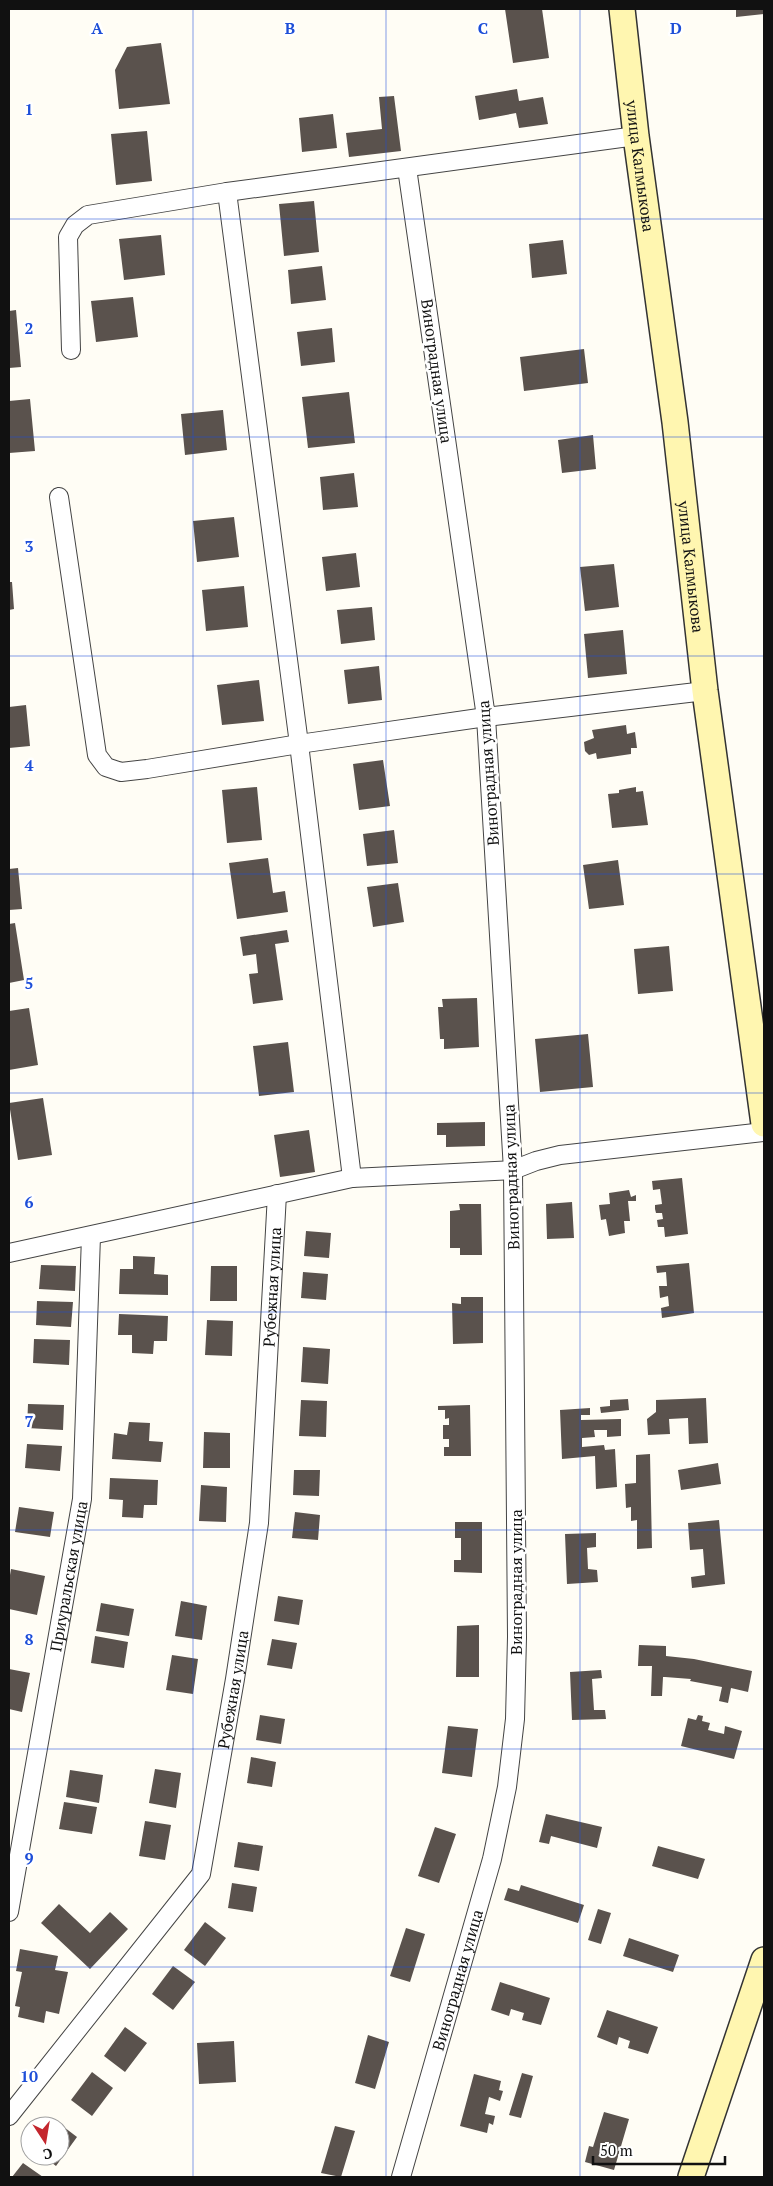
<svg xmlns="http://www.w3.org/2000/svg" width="773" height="2186" font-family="'PT Serif',serif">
  <rect width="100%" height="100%" fill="#fffdf5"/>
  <path fill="#5a524d" d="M505,9H542L549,58L513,63Z
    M736,9H764V14L736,17Z
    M161,43L170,104L119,109L115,70L127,47Z
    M517,89L519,101L543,97L548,124L519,128L516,113L479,120L475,96Z
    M394,96L401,151L349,157L346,133L382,129L379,97Z
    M333,114L337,148L302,152L299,118Z
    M147,131L152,181L116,185L111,134Z
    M314,201L319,252L284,256L279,204Z
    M161,235L165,275L124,280L119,239Z
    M563,240L567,274L532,278L529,244Z
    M322,266L326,300L291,304L288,270Z
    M133,297L138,337L96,342L91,301Z
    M16,310L21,367L9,368V311Z
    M332,328L335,362L301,366L297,332Z
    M584,349L588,383L524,391L520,357Z
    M349,392L355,443L308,448L302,397Z
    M30,399L35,451L9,453V401Z
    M223,410L227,450L185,455L181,414Z
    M593,435L596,469L562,473L558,440Z
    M354,473L358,507L323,510L320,477Z
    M234,517L239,557L197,562L193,521Z
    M356,553L360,587L326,591L322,557Z
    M614,564L619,607L585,611L580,567Z
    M9,582H12L14,609L9,610Z
    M244,586L248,627L206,631L202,590Z
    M372,607L375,640L341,644L337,610Z
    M623,630L627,674L588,678L584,634Z
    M379,666L382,700L348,704L344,670Z
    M259,680L264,721L222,725L217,685Z
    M26,705L30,746L9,748V707Z
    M626,725L627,734L635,732L637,748H631V754L597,759L596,753L589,755L585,751L584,742L594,738L592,730Z
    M383,760L390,806L359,810L353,764Z
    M257,787L262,840L227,843L222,790Z
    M636,787V792L643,791L648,825L612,828L608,794L619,793V790Z
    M394,830L398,863L367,866L363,834Z
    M268,858L273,893L285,891L288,912L237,919L229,863Z
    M618,860L624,905L589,909L583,865Z
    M18,868L22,909L9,910V869Z
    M398,883L404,922L373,927L367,887Z
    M15,923L24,980L9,983V924Z
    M287,930L289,942L275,944L283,1000L253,1004L249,974L258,973L256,954L243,956L240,937Z
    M669,946L673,991L638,994L634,949Z
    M477,998L479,1047L444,1049V1039H440L438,1007H443L442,999Z
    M29,1008L38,1065L9,1070V1011Z
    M588,1034L593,1087L540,1092L535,1039Z
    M288,1042L294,1092L259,1096L253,1046Z
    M43,1098L52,1155L18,1160L9,1103Z
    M485,1122V1146L446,1147V1135H437V1123Z
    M309,1130L315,1172L280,1177L274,1135Z
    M682,1178L688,1234L665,1237L664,1227H658L657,1220L663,1219L662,1213H656L655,1209V1205L662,1204L660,1189L653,1190L652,1181Z
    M629,1190L631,1197L636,1195V1201H628L630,1221H624L625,1233L609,1236L606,1219L601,1220L599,1205L610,1204L609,1193Z
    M572,1202L574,1238L547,1239L546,1204Z
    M459,1204H481L482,1255H460V1248H450V1211L460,1210Z
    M306,1231L331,1233L329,1258L304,1256Z
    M133,1256L155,1257L154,1274L168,1275V1295L119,1294L120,1269H133Z
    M689,1263L694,1313L662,1318L661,1308L669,1306L668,1296L660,1298L659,1286H667L666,1272L657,1273L656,1266Z
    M41,1265L76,1266L75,1291L39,1289Z
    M211,1266H237V1301H210Z
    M303,1272L328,1274L326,1300L301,1298Z
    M461,1297H483V1343L453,1344L452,1303L461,1304Z
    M37,1301L73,1302L71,1327L36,1325Z
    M119,1314L168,1316L167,1341H154L153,1354L132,1353V1335H118Z
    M207,1320L233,1321L232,1356L205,1355Z
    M34,1339L70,1340L69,1365L33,1363Z
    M303,1347L330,1349L328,1384L301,1382Z
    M706,1398L708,1443L689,1444L688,1418L669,1419L670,1434L648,1435L647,1419L656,1412V1400Z
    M628,1399L629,1410L601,1413L600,1407L610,1406V1400Z
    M301,1400L327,1401L326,1437L299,1436Z
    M28,1404L64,1405L63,1430L27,1428Z
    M470,1405L471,1456H444V1447H449V1439H443V1425H449V1418L445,1419V1410H438V1406Z
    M590,1408V1415H581V1420L621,1419V1436L607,1437V1430H594L595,1437L582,1438V1447L604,1445L605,1450L615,1449L617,1487L596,1489L595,1456L562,1459L560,1410Z
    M129,1422L150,1423L149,1441L163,1442L161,1462L112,1459L114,1433L127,1435Z
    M204,1432L230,1433V1468H203Z
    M27,1444L62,1446L60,1471L25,1468Z
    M650,1454L652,1548L637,1549V1520L631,1521V1507L626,1508L625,1484L636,1483V1455Z
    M718,1463L721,1484L681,1490L678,1470Z
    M294,1470H320L319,1496L293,1495Z
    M110,1478L158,1480L157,1505H144L143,1518L122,1517L123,1500L109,1499Z
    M201,1485L227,1487L226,1522L199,1521Z
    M19,1507L54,1512L50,1537L15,1532Z
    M295,1512L320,1515L318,1540L292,1538Z
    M719,1520L725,1584L692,1588L691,1577L705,1575L703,1549L690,1550L688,1523Z
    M455,1522H482V1573L454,1572V1560H461V1538H455Z
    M596,1533V1547L587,1548L588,1569L597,1570L598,1582L567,1584L565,1534Z
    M11,1569L45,1576L37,1615L9,1609V1581Z
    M278,1596L303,1600L299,1625L274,1621Z
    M181,1601L207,1606L202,1640L175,1636Z
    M101,1603L134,1609L129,1636L96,1631Z
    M479,1625V1677H456L457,1626Z
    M95,1636L128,1642L124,1668L91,1663Z
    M272,1639L297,1643L292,1669L267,1665Z
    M639,1645L666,1646V1656L694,1659L752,1671L748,1692L731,1688L728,1703L719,1701L722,1687L690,1681L691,1679L665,1677H663L662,1696H651L652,1666H638Z
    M172,1655L198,1659L193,1694L166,1690Z
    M9,1669L30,1673L22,1712L9,1709Z
    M601,1670L602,1678L592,1679L594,1710H605L606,1719L572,1720L570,1672Z
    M260,1715L285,1719L281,1744L256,1740Z
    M698,1715L703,1716L702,1721L710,1723L708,1730L724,1734L725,1726L742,1731L734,1759L681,1746L688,1718L696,1720Z
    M448,1726L478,1729L472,1777L442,1773Z
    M251,1757L276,1762L272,1787L247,1783Z
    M155,1769L181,1773L176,1808L149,1803Z
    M70,1770L103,1775L99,1803L66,1797Z
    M64,1802L97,1807L92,1834L59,1829Z
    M546,1814L602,1827L597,1848L551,1836L549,1844L539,1842Z
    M145,1821L171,1825L165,1860L139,1856Z
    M435,1827L456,1834L439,1883L418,1876Z
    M238,1842L263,1846L259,1871L234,1867Z
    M658,1846L705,1859L698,1879L652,1866Z
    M232,1883L257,1887L253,1912L228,1908Z
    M521,1885L584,1905L578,1923L504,1900L508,1888L519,1891Z
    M59,1904L90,1933L110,1912L128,1929L90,1969L41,1923Z
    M598,1909L611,1913L601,1944L588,1940Z
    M205,1922L226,1938L205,1966L184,1950Z
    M406,1928L425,1934L410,1982L390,1976Z
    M629,1938L679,1955L673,1972L623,1956Z
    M20,1949L58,1956L55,1970L68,1972L59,2014L46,2011L44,2023L18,2017L20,2007L15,2006L22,1972L16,1971Z
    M173,1966L195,1982L173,2010L152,1994Z
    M500,1982L550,1998L541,2025L522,2020L524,2013L511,2009L509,2016L491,2010Z
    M607,2010L658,2027L648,2054L628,2048L630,2041L619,2037L617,2045L597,2037Z
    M125,2027L147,2043L125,2072L104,2056Z
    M368,2035L389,2042L375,2089L355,2083Z
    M234,2041L236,2082L199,2084L197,2043Z
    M92,2072L113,2088L92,2116L71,2100Z
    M522,2073L533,2076L521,2118L509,2115Z
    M474,2074L501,2081L499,2090L503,2091L500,2101L489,2097L485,2114L495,2116L493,2125L489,2123L487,2133L460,2126Z
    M604,2112L629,2119L614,2170L585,2162L589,2146L593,2147Z
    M56,2121L77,2137L56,2166L43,2156H60V2126H52Z
    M335,2126L355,2131L341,2177L321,2173Z
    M23,2163L43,2177H12Z"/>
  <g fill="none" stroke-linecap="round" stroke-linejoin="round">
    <defs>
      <g id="street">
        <path d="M227,192L299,744L352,1178"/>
        <path d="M71,350L68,237L75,225L88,215L227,192L636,136"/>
        <path d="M59,497L97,755L106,767L121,772L147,769L299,744L486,717L705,691"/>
        <path d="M9,1253L352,1178L513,1170L536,1161L560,1155L764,1132"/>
        <path id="s1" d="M9,1912L82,1499L91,1236"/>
        <path id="s2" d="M9,2116L201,1874L235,1679L259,1523L277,1194"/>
        <path id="s3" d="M401,2177L492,1859L507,1787L515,1719L517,1637L513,1170L486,717L407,168"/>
      </g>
      <g id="secondary">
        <path id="s4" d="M622,9L636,136L675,422L705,691L764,1124"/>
        <path d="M691,2177L764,1960"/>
      </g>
    </defs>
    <use href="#street" stroke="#444" stroke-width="20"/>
    <use href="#secondary" stroke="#333" stroke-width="28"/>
    <use href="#street" stroke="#fff" stroke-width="18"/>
    <use href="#secondary" stroke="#fff6b0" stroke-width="25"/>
  </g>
  <path fill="none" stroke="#1d4ed8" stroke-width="1" stroke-opacity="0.55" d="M193,9V2177M386,9V2177M580,9V2177M9,219H764M9,437H764M9,656H764M9,874H764M9,1093H764M9,1312H764M9,1530H764M9,1749H764M9,1967H764"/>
  <g text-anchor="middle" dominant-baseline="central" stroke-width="5" stroke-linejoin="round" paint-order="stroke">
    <g font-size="16" fill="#111" stroke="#fff">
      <text stroke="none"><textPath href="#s4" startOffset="158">улица Калмыкова</textPath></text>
      <text transform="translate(437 371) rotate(82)">Виноградная улица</text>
      <text stroke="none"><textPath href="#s4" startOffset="562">улица Калмыкова</textPath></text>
      <text transform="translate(488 773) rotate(-94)">Виноградная улица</text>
      <text transform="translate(511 1177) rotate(-92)">Виноградная улица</text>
      <text stroke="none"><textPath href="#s2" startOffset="901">Рубежная улица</textPath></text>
      <text stroke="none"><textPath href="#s1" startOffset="341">Приуральская улица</textPath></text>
      <text transform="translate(516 1582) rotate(-90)">Виноградная улица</text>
      <text stroke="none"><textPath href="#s2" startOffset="496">Рубежная улица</textPath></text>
      <text stroke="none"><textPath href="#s3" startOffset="205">Виноградная улица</textPath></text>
    </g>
  </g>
  <g font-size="16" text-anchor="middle" font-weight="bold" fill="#1d4ed8" stroke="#fff" stroke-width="5" stroke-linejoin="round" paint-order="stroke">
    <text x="97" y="34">A</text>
    <text x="290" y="34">B</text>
    <text x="483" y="34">C</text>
    <text x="676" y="34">D</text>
    <text x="29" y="115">1</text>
    <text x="29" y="334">2</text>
    <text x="29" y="552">3</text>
    <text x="29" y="771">4</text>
    <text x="29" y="989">5</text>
    <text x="29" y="1208">6</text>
    <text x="29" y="1427">7</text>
    <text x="29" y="1645">8</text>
    <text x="29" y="1864">9</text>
    <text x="29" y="2082">10</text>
  </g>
  <rect width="773" height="2186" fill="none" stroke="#111111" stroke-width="20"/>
  <g transform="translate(45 2141) rotate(168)"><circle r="24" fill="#ffffff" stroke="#a0a0a0"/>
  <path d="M0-4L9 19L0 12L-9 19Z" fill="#c4262e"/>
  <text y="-8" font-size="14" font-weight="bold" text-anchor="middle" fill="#111111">С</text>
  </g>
  <path d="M593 2156v8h132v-8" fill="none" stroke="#111111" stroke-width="2.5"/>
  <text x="600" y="2156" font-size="15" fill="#111111" stroke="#ffffff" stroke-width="4" paint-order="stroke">50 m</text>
</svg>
